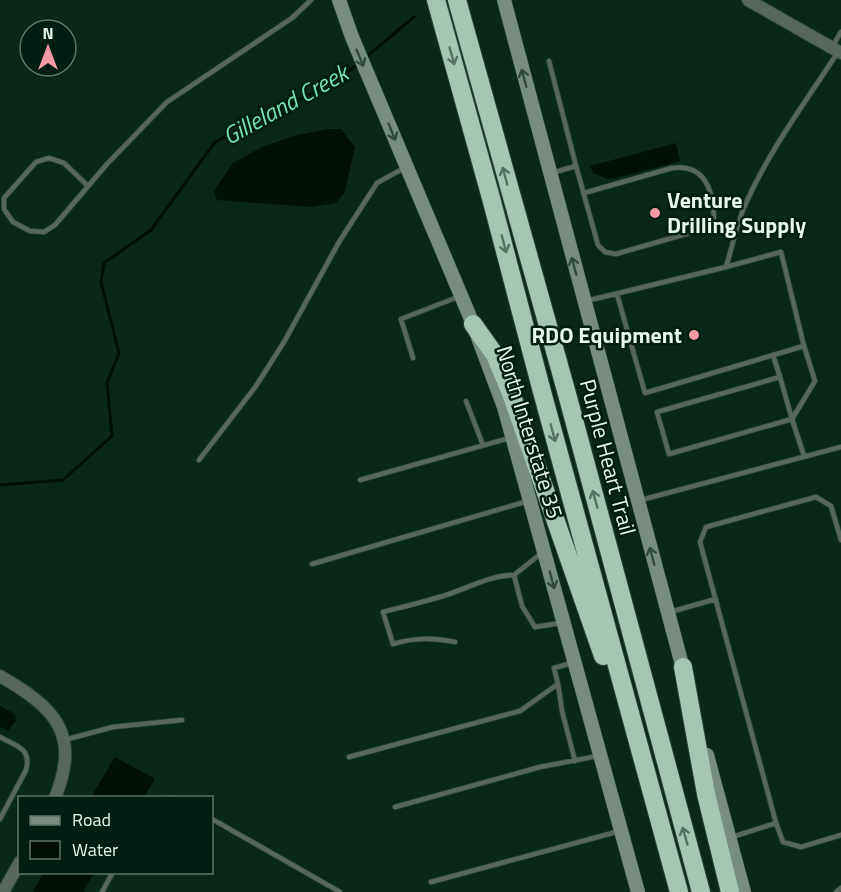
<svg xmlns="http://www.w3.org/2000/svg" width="841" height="892" font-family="'Titillium Web',sans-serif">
  <rect width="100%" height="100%" fill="#08281a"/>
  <path fill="#001006" d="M327,129H341L355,147L345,192L336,203L311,207L217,200L214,191L233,163L262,147L294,136Z
    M676,143L680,161L617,178L608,179L593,173L590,166Z
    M0,706L15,714L16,721L8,731L0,727Z
    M115,757L155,779L144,797H91Z
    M44,872H94V873L83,892H33Z"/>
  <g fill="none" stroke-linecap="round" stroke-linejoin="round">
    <path stroke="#001006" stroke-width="3" d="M366,57L414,17
      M0,485L63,480L112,436L107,383L119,353L101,282L104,263L151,230L215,142L338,80L359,63"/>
    <defs>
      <path id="service" d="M832,47L841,32
        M549,61L576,166
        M552,173L576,166L598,245L605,252L616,254L707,228L714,219C713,191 706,164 672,168L584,193
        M88,186L64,163L49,158L36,162L4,198V209L13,222L30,231L44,232L55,225L107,164L167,102L292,18L311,0
        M726,267L781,252L804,346
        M617,294L645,393L804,346L815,381L792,419L804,456
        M586,301L726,267C732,248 736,228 743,210C767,153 805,103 838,52
        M773,355L780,377
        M413,358L401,319L458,297
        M780,377L792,419L669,454L657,412Z
        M466,401L483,445
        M199,460L256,386L284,342L339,242L377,183L404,168
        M360,480L510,438
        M641,500L841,447
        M841,540L831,506L816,497L706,527L700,542L776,823L783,842L801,847L841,835
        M312,564L528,501
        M514,575L543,552
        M670,612L716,599
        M455,642C432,638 416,637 393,644L383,612C406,606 429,601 452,593C472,586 492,575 514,575L522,606L535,627L561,623
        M558,684L562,711L575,761
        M0,737C16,746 32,748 26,770L0,819
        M64,740L113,727L182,720
        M349,757L520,711L558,684L554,668L572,663
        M167,798H172
        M395,807L540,767L598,756
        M212,819L340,892
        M732,837L776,823
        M431,882L620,831
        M102,892L113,872
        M836,892L841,888"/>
      <path id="tertiary" d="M748,0L841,53
        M0,676C55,708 81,733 55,798
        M3,892L20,862"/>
      <path id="secondary" d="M339,0L352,37L473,324L504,407L638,892
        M504,0L685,676
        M707,755L744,892"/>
      <path id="motorway" d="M436,0L491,198L541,388L679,892
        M457,0L567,394L701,892
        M473,324L495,355L511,393L603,656
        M683,667L706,794L730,892"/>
    </defs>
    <use href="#service" stroke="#274538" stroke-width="6"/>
    <use href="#tertiary" stroke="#274538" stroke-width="14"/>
    <use href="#secondary" stroke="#274538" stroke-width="15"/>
    <use href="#motorway" stroke="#274538" stroke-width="20"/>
    <use href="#service" stroke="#58665e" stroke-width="4.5"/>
    <use href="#tertiary" stroke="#58665e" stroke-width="12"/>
    <use href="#secondary" stroke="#778d81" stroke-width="14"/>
    <use href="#motorway" stroke="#a4c7b4" stroke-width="18"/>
  </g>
  <defs><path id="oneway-shaft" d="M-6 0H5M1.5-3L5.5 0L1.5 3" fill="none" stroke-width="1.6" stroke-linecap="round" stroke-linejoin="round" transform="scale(1.5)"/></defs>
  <g stroke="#527262">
    <use href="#oneway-shaft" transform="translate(452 56) rotate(74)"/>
    <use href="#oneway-shaft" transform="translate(505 176) rotate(-105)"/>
    <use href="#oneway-shaft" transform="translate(504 244) rotate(75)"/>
    <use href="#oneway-shaft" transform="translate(553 433) rotate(75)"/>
    <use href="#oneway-shaft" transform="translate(595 499) rotate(-105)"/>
    <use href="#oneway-shaft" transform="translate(685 836) rotate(-106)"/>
  </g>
  <g stroke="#304a3e">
    <use href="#oneway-shaft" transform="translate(360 58) rotate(67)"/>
    <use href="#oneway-shaft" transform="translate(524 78) rotate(-105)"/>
    <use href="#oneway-shaft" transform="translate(392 132) rotate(68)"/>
    <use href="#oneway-shaft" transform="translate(574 266) rotate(-105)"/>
    <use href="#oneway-shaft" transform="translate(652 556) rotate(-105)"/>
    <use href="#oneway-shaft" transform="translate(552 580) rotate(75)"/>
  </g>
  <g fill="#f49aa5" stroke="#001e11" stroke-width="2">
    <circle cx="655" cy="213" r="6"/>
    <circle cx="694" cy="335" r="6"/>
  </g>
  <g text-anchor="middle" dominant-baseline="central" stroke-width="5" stroke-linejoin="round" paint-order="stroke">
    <g font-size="22" font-weight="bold" fill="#e6f8ee" stroke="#001e11" text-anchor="start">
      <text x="667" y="200">Venture<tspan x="667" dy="25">Drilling Supply</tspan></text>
      <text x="682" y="335" text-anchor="end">RDO Equipment</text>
    </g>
    <g font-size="22" fill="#e6f8ee" stroke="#001e11">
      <text transform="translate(530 432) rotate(73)">North Interstate 35</text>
      <text transform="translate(608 457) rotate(75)">Purple Heart Trail</text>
    </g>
    <g font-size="24" font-style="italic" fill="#75e5b1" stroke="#001e11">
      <text transform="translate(285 104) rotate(-29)">Gilleland Creek</text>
    </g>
  </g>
  <rect x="18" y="796" width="195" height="78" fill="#001e11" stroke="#5c7569" stroke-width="1.5"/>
  <rect x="30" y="816" width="30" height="9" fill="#778d81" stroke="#5c7569" stroke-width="1.5"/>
  <text x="72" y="826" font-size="18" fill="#e6f8ee">Road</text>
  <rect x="30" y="841" width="30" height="18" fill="#001006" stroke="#5c7569" stroke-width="1.5"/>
  <text x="72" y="856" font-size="18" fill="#e6f8ee">Water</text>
  <g transform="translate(48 48)"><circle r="28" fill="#001e11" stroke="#5c7569" stroke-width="1.5"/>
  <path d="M0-4.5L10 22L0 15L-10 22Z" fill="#f49aa5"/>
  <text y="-9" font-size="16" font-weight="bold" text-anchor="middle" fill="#e6f8ee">N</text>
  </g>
</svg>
